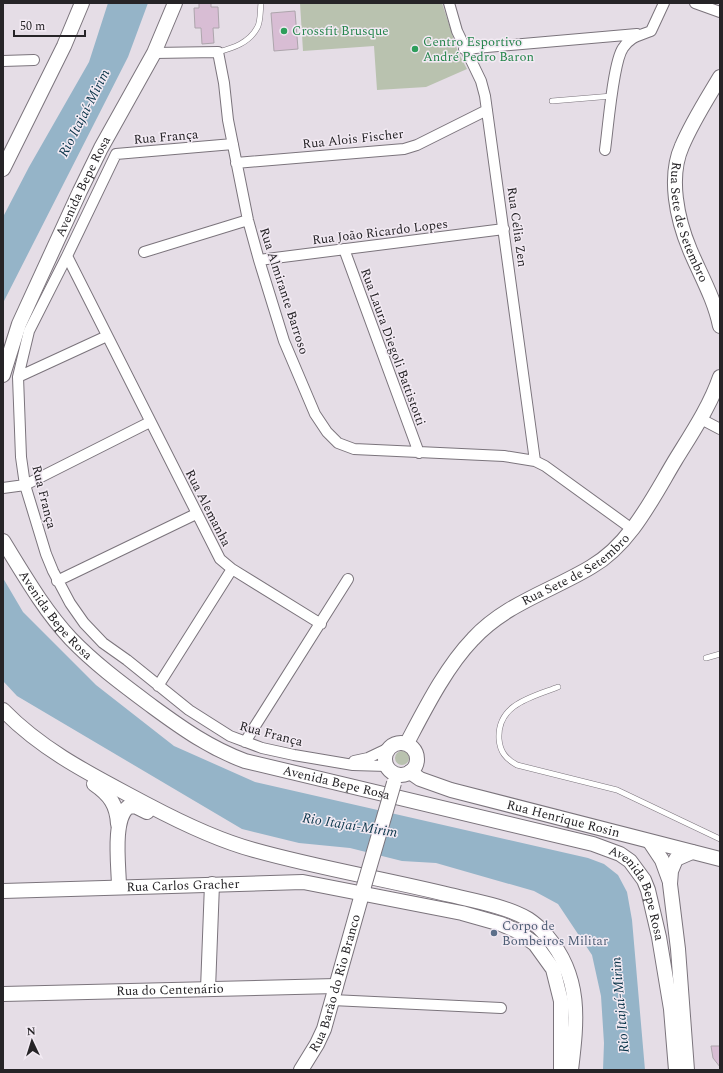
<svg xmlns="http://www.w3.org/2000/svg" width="723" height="1073" font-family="Spectral,serif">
  <rect width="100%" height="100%" fill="#e5dde6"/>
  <path fill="#b9c2af" d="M300,3H442L458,52L467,69L426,87L377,90L374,46L303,51Z
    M395 758a7 7 0 1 1 14 0a7 7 0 1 1-14 0Z"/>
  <path fill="#95b4c8" d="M108,3H148L128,57L3,303V217L29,167L89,62Z
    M3,578L23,612L96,685L174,746L255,782L588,858L604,864L618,875L627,892L632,920L645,1070H603L604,1043L601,996L592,955L558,904L534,891L436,863L402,861L350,848L299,843L242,829L17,696L3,681Z"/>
  <path fill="#d8bdd4" stroke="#ada5ac" d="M199,3H211V7H218L219,28H213L214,43L202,44L201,28H195L194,8H199Z
    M295,11L298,49L274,51L271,13Z
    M711,1046H720V1067L713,1058Z"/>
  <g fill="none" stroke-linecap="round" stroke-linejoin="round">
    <defs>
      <path id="lane" d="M218,52C233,48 249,43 257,28C261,22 260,10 261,3
        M552,101L612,96
        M706,658L720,654
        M558,687C532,697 497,704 499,739C500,752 506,759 517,765L617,790L720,839"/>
      <path id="street" d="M449,3L457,31L481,81L485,96L535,461
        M695,3L720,12
        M464,49L637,34
        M154,53L218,52L224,83L228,120L248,220L259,260L284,341L315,414L327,432L338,443L354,449L504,456L535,461L545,466L632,529
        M3,61L34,60
        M233,144L116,154L67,256L29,331L18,377L21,457L25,485L46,554L53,571L70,603L84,623L103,643L127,660L189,710L230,736L262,748L294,755L353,765L387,766
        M605,150C608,129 613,62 623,48C631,36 639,36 651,31L664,3
        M236,163L404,149L417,145L487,110
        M344,249L419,453
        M144,252L248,220
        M67,256L220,559L232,569L321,624
        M259,260L504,229
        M18,377L107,336
        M701,419L720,429
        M3,488L25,485L150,422
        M57,581L196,514
        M158,686L232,569
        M245,742L348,579
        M354,761L368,758L389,748
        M332,1000L501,1008"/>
      <g id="secondary">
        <path id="s1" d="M720,77C707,99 692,122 682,146C668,177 677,219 690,250C700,274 715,300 720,326"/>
        <path d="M3,169L64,46L82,3"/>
        <path id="s2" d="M3,375L19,324L80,191L101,148L154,53L175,3"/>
        <path id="s3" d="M3,541C24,575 44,610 71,639C96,665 125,686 153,707C183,729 210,748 245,761L593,844L620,854L630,861L644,880L648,890L659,937L671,1009L676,1070"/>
        <path d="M3,710C45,753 96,777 148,805C182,823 217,840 254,850C318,868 385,879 450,895C475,901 505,906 528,919C534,923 542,930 547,936C582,977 577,1020 571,1070"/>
        <circle cx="401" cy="759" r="16"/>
        <path id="s4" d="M407,743C425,709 446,667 473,639C505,604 551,591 591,567C631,544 653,497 676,459C692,433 710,406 720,377"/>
        <path id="s5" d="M410,772L420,779L451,790L720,859"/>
        <path d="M94,784C110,795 117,805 118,824"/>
        <path d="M650,842L662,860L670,882"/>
        <path d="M119,887C119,868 112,820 128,807L135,806L147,812"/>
        <path id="s6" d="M3,891L303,882L462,913L501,924L517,931L535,944L553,969L561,1001V1070"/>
        <path d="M208,989L212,884"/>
        <path id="s7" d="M3,994L336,986"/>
        <path id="s8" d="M301,1070L317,1044L324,1029L364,887"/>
        <path d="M687,1070L678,949L670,884L671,871L676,859L692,852"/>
      </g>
    </defs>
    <use href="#lane" stroke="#7b747c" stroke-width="6"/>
    <use href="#street" stroke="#7b747c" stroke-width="12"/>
    <use href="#secondary" stroke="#7b747c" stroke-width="16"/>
    <use href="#lane" stroke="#fff" stroke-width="5"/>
    <use href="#street" stroke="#fff" stroke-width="10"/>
    <use href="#secondary" stroke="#fff" stroke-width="14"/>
    <defs>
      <path id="secondary-bridge" d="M364,886L394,783"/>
    </defs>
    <use href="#secondary-bridge" stroke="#7b747c" stroke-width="16" stroke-linecap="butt"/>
    <use href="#secondary-bridge" stroke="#fff" stroke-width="14"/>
  </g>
  <g fill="#2e9e5b" stroke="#f2eaf3" stroke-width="1.5">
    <circle cx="284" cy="31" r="4"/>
    <circle cx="415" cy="49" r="4"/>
  </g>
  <circle fill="#5c6f8a" stroke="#f2eaf3" stroke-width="1.5" cx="494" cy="933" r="4"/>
  <g text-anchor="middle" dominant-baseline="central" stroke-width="3" stroke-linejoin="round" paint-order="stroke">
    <g font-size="13" fill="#27864d" stroke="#f2eaf3" text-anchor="start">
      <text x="292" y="31">Crossfit Brusque</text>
      <text x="423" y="42">Centro Esportivo<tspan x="423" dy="15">André Pedro Baron</tspan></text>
    </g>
    <g font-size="13" fill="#262427" stroke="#f2eaf3">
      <text transform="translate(166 137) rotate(-5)">Rua França</text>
      <text transform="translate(353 139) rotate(-6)">Rua Alois Fischer</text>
      <text stroke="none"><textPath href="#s2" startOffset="205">Avenida Bepe Rosa</textPath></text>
      <text stroke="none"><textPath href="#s1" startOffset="158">Rua Sete de Setembro</textPath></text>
      <text transform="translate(517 227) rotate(82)">Rua Célia Zen</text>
      <text transform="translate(380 232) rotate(-7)">Rua João Ricardo Lopes</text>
      <text transform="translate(284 291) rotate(72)">Rua Almirante Barroso</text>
      <text transform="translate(393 347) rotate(70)">Rua Laura Diegoli Battistotti</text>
      <text transform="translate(44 497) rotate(76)">Rua França</text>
      <text transform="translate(208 508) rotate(63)">Rua Alemanha</text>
      <text stroke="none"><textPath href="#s4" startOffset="248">Rua Sete de Setembro</textPath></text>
      <text stroke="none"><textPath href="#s3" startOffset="91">Avenida Bepe Rosa</textPath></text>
      <text transform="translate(271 734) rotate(15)">Rua França</text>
      <text stroke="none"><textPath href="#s3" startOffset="427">Avenida Bepe Rosa</textPath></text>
      <text stroke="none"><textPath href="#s5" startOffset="161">Rua Henrique Rosin</textPath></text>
      <text stroke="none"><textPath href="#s6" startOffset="180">Rua Carlos Gracher</textPath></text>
      <text stroke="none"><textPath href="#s3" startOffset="763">Avenida Bepe Rosa</textPath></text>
      <text stroke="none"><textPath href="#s8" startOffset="94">Rua Barão do Rio Branco</textPath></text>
      <text stroke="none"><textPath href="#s7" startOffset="167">Rua do Centenário</textPath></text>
    </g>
    <g font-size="13" fill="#4e5e75" stroke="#f2eaf3" text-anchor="start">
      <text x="502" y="926">Corpo de<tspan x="502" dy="15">Bombeiros Militar</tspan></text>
    </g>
    <g font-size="14" font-style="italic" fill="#093449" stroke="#f2eaf3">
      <text transform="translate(84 113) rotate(-63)">Rio Itajaí-Mirim</text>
      <text transform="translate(350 825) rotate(9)">Rio Itajaí-Mirim</text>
      <text transform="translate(620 1005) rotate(-95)">Rio Itajaí-Mirim</text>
    </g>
  </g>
  <rect width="723" height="1073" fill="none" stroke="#262427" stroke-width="8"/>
  <g transform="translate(32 1041) rotate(356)" stroke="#f2eaf3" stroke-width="3" paint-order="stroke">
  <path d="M0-3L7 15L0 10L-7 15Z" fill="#262427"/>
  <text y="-6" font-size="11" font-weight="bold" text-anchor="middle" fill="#262427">N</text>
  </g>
  <path d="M14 30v6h71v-6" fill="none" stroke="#262427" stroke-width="2"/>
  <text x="20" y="30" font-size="12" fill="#262427" stroke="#f2eaf3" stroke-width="3" paint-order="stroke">50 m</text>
</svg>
